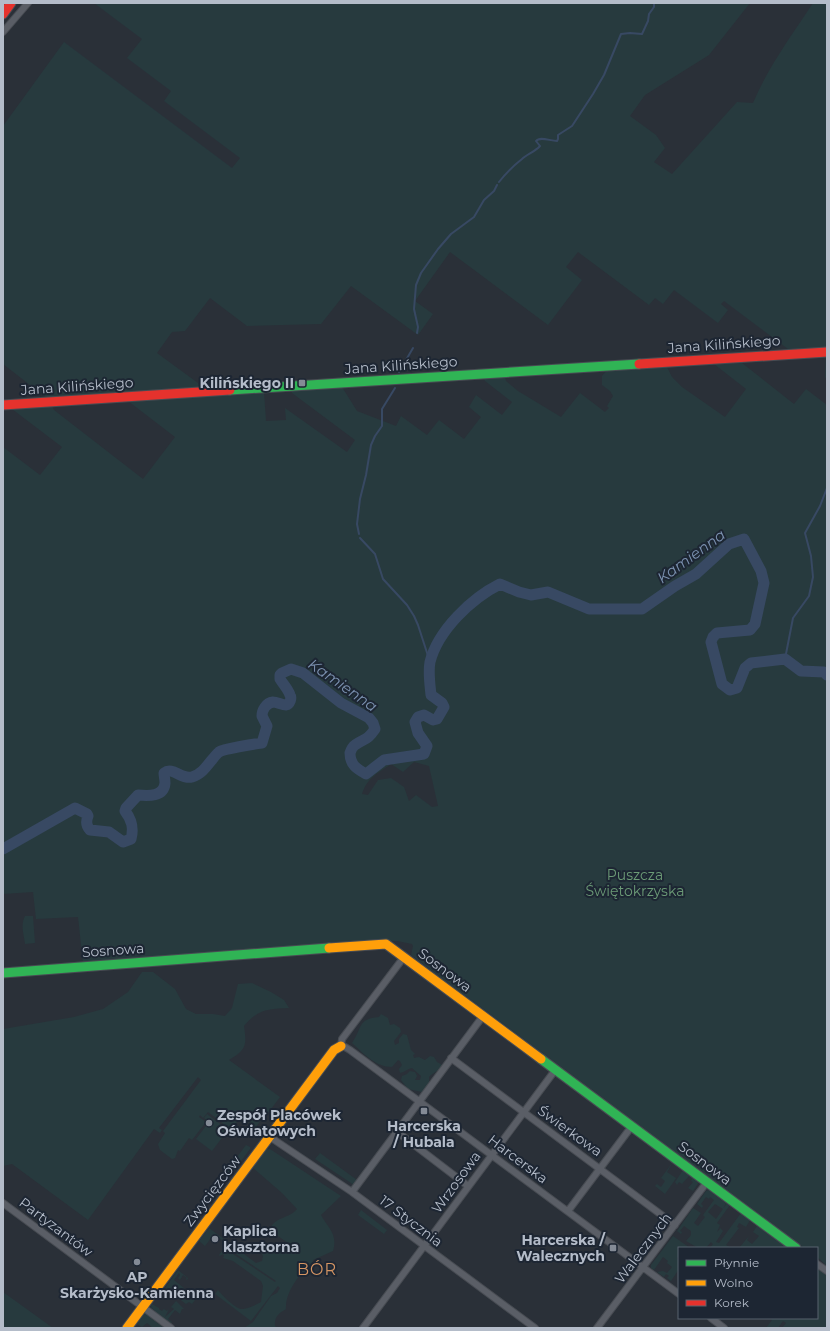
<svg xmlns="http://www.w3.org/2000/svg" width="830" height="1331" font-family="Montserrat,sans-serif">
  <rect width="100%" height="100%" fill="#2a3038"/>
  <path fill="#273a3e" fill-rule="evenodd" d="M94,3H750L709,55L645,95L630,116L656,135L665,148L654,162L672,174L737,102L753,103C768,67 792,35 813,3H827V379L825,377L826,351L792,352L724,301L721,304L728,310L718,323L674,290L663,304L655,298L649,305L578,252L566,267L582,280L548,325L450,252L415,301L433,314L418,335L351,286L321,324L247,326L210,298L185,331L172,332L157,353L198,383L199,388L48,399L3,364V126L64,42L232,168L240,158L164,101L171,91L127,58L142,39Z
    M742,363L794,404L806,389L827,405V1328H782L786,1323L783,1321L778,1328H766L772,1320L770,1318H817V1269L820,1271L825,1264L817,1257V1248H804L411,955L413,946L412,944L397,941H389L83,963L78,917L36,919L33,892L3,894V447L40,475L62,447L12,409L52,406L54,410L143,479L175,437L128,401L264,392L266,421L286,420L285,408L347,452L355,440L292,393L291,390L342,387L357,411L396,426L401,416L427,435L439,420L464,439L481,417L469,407L476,395L502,415L512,402L485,381L483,377L505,376L506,381L518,391L561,417L580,393L605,412L609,408L607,406L613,396L610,391L602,385V376L608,369L667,367L672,377L682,387L725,417L746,389L714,364ZM414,762L429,766L438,806L432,807L416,795L409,801L404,787L391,778L378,780L368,795L362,794C367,778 378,773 391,764L403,772Z
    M25,916H33L35,943L25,944C24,934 20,926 25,916Z
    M142,972H153L175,989L186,1009L196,1014H213L225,1016L232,1008L238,984L252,983L271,992L284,1000L289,1008C268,1009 258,1009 244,1026C247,1046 246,1050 229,1060L280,1097L265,1117L264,1114L262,1115L260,1114L259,1116L262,1119L255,1128L252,1126L254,1123L251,1125L249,1124L251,1120H250L248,1123L245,1121L246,1118L242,1115L233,1127L231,1126L229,1128L208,1112L203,1118L200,1115L199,1117L206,1122L192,1140L189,1138L180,1151L178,1150L175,1158L172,1159L160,1150L158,1144L165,1133L163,1131L201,1080L198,1077L159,1128L162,1130L160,1133L154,1129L88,1220L12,1164L3,1166V1029L74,1017L103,1009L128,992Z
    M381,1014L388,1018L390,1025L394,1024L400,1028L401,1032L394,1041L395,1045L399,1043V1039L403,1034L407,1035L411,1050L415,1054L413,1055L414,1058L419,1057L425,1060L430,1056L434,1057L437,1062L442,1065C437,1073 435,1071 429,1077V1084L422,1092L408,1089L401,1080L402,1076L407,1074L410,1071L415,1072L417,1076L415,1080H420L421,1076L412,1068C407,1069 405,1072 400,1073L399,1069L402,1065L400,1061L398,1060L392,1067C376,1067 364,1054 352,1043C363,1027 357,1019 379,1017Z
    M207,1114L228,1130L212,1151L196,1139L209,1122L204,1118Z
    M246,1145L250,1147V1149L230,1176H227L225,1173Z
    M267,1149H270L341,1196L321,1215C328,1228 338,1234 333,1251L313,1260L312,1270L305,1276L300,1275C293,1284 285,1297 286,1309C279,1313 274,1317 275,1326L278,1328H244L253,1322L271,1296L277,1293L280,1288L278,1286L251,1321L215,1294L218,1290C222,1295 236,1310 243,1309C248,1309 255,1305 261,1302L263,1286L261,1281L233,1261L223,1258L224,1256L223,1254L220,1256L219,1255L224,1248L275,1282L276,1281L224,1246L226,1243L214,1234L205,1246L199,1241L209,1228L256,1263L262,1261L263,1256L260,1251L268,1244L280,1251L285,1248L288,1243L275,1234L271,1227C276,1217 290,1218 297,1209L282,1193L253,1168Z
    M320,1153L357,1180L374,1157V1158L354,1185L315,1159Z
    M673,1162L667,1172L676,1178L677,1177L665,1194L655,1186L657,1184L661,1187L665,1181L661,1178Z
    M683,1170L699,1182L693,1191L688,1188L693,1182L691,1181L692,1179L689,1176L682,1184L679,1182L677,1185L675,1182Z
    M709,1190L726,1203L723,1209L715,1204L708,1212L716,1219L727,1203L730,1205L717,1223L720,1225L717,1232L720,1229L719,1227L723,1231L716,1242L719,1243L741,1213L750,1220L746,1227L739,1223L737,1227L739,1228L726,1245L732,1248H710L713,1244L711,1242L706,1248H698L686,1241L691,1235V1231L684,1226L680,1231L682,1232L681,1234L677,1231L693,1208L701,1213L694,1223L698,1226L705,1217L703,1215L714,1200L710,1197L709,1199L706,1197L701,1204L703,1206L702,1208L697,1204L706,1191Z
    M361,1210L387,1230L384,1234L358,1215Z
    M757,1226L789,1248H739L749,1236L747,1240L752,1244L759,1236L753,1232Z
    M673,1236L690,1248H679V1255L677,1259L679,1260V1269L671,1281L667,1278L669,1276L666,1274L664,1277L657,1272L663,1271L667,1273L672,1267L667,1263L668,1261L663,1257L654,1270L651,1268V1265Z
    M178,1270L188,1278L187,1280L186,1279L187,1278L183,1275L180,1280L178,1278L180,1275L179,1273L174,1280L184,1288L181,1293L182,1294L181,1296L187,1300L189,1298L193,1299L201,1288L203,1289L192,1304L189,1302L186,1304L165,1288Z
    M3,1292L53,1328H3Z
    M176,1301L184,1309H182L180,1314L175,1310L168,1319L172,1322L171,1323L168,1321L167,1322L154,1313L155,1311L151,1307L152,1304L159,1308V1309L162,1311L164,1309L167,1311L169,1309L165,1317L174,1309L171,1307Z
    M145,1313L164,1328H153L147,1323L142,1327L137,1324Z"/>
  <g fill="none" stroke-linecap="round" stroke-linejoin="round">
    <path stroke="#384963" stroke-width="2" d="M499,182C506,173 513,166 522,159C527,154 535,152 540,146L536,141C540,136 550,141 557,141L558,139V135L572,126L593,94L604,75L621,34L630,33L642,34L648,21L649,14L654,7V3
      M417,333L418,327L414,309L416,285L421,273L438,249L451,234L474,217L484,200L494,191L497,185
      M399,372L413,348
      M359,534L357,524L360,499L366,475L371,445L375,436L382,426V409L395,388
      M360,538L375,554L383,579L407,605L414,616L418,625L430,662
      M785,659L793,618L809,596L813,577L811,556L805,533L820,506L827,488"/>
    <path stroke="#384963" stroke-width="11" d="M3,849L75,808L87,814L88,816C86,821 86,826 90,830L109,832L123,842L131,839C134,828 132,820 125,811L126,808L138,795C148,796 164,797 165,783C165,779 164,776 164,773C173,766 181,780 192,777C205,773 210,760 219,752C223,749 254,744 262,743L267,726L262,716C262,710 266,703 273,702C277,702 282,705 286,705C290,704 292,698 290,695C288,689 283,684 280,679V675L282,673L291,669L303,673L341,703L369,718L373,723L375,729C367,741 365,738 355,745C352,747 351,750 350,753C350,765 357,769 366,774L384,760L424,754L427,746L418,733L415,722L418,717L424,715L433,720L437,719L444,707L442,703L431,695C430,685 428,672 430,662C438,630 472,598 500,584L519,592L531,595L548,592L589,609H642L675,586L696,574L729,544L744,539L761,571L764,583L755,624L750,630L717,633L713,637L711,642L722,684L730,690L737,688L745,668L751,663L785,659L801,671L824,672L827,675"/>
    <defs>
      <path id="street" d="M3,32L28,3
        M404,957L342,1039L341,1046L345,1047L350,1050L679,1294
        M451,1058L675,1225
        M396,1131L468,1186
        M270,1137L352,1192L535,1328
        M352,1192L483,1016
        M3,1203L171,1328
        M568,1211L632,1126
        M817,1264L827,1271
        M711,1318L724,1328
        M363,1328L556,1069
        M597,1328L707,1182"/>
      <path id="fast" d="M230,390L639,364
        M3,973L329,948
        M541,1059L796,1248"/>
      <path id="slow" d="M329,948L386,944L541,1059
        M127,1328L334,1050L341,1046"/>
      <path id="jam" d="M3,14L11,3
        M639,364L827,352
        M3,405L230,390"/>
    </defs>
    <use href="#street" stroke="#484c53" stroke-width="8"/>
    <use href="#fast" stroke="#484c53" stroke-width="11"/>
    <use href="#slow" stroke="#484c53" stroke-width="11"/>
    <use href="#jam" stroke="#484c53" stroke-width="11"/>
    <use href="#street" stroke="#5a5e66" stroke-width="6"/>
    <use href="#fast" stroke="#30b455" stroke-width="9"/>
    <use href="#slow" stroke="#ff9f0a" stroke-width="9"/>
    <use href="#jam" stroke="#e5322d" stroke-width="9"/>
  </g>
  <g fill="#848b96" stroke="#1d2633" stroke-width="1.5">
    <rect x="298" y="379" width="8" height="8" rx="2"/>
    <rect x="420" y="1107" width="8" height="8" rx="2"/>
    <circle cx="209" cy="1123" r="4"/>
    <circle cx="215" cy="1239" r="4"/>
    <rect x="609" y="1244" width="8" height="8" rx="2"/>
    <circle cx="137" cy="1262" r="4"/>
  </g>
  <g text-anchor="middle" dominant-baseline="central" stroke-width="4" stroke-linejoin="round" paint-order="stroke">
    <g font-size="14" fill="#b4bcc9" stroke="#1d2633">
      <text transform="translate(724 344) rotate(-4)">Jana Kilińskiego</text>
      <text transform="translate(401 365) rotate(-4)">Jana Kilińskiego</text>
      <text transform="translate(77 386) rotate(-4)">Jana Kilińskiego</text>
      <text transform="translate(113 950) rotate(-4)">Sosnowa</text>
      <text transform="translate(445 970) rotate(37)">Sosnowa</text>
      <text transform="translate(570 1131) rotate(36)">Świerkowa</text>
      <text transform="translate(518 1159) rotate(37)">Harcerska</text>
      <text transform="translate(705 1163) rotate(37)">Sosnowa</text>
      <text transform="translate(456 1182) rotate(-54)">Wrzosowa</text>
      <text transform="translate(212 1191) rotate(-53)">Zwycięzców</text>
      <text transform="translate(411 1221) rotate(37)">17 Stycznia</text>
      <text transform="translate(56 1227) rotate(37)">Partyzantów</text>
      <text transform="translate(643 1248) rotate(-53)">Walecznych</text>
    </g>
    <g font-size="14" font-weight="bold" fill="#b4bcc9" stroke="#1d2633" text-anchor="end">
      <text x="294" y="383">Kilińskiego II</text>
      <text x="217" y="1115" text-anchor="start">Zespół Placówek<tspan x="217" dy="16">Oświatowych</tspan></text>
      <text x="424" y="1126" text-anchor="middle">Harcerska<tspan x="424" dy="16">/ Hubala</tspan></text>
      <text x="223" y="1231" text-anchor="start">Kaplica<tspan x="223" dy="16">klasztorna</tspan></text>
      <text x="605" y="1240">Harcerska /<tspan x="605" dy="16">Walecznych</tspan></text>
      <text x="137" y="1277" text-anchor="middle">AP<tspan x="137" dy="16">Skarżysko-Kamienna</tspan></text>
    </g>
    <g font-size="14" fill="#6b9a76" stroke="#1d2633">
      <text x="635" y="875">Puszcza<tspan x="635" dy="16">Świętokrzyska</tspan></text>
    </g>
    <g font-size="15" font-style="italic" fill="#7c92b1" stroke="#1d2633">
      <text transform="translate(691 556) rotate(-36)">Kamienna</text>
      <text transform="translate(343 685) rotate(35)">Kamienna</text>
    </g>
    <g font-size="16" letter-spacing="1" fill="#d59563" stroke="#1d2633">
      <text x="317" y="1269">BÓR</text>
    </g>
  </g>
  <rect width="830" height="1331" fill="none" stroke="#b4bcc9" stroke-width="8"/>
  <rect x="678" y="1247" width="140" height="72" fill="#1d2633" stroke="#59626f"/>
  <rect x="686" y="1260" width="20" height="6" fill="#30b455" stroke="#59626f"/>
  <text x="714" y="1267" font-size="12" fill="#b4bcc9">Płynnie</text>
  <rect x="686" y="1280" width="20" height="6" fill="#ff9f0a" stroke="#59626f"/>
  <text x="714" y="1287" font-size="12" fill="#b4bcc9">Wolno</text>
  <rect x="686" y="1300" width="20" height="6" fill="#e5322d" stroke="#59626f"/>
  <text x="714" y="1307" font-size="12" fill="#b4bcc9">Korek</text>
</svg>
